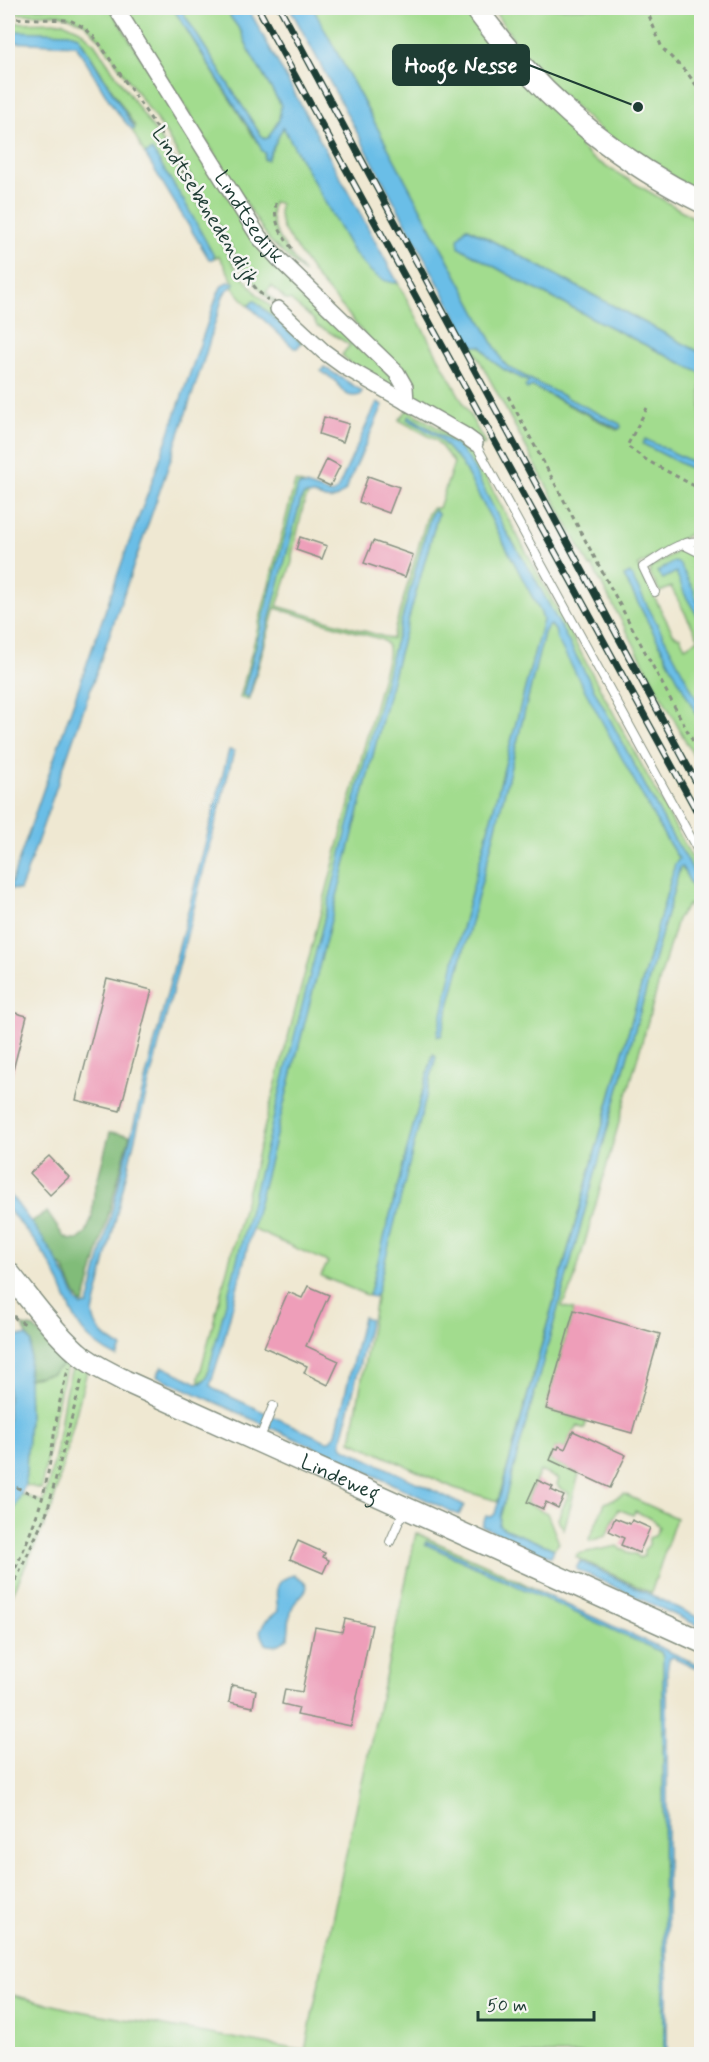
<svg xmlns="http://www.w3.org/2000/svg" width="709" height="2062" font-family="Mynerve,sans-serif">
  <rect width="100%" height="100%" fill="#f6f6f2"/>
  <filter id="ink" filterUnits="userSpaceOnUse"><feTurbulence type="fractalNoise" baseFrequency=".0167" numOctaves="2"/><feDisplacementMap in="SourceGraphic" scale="12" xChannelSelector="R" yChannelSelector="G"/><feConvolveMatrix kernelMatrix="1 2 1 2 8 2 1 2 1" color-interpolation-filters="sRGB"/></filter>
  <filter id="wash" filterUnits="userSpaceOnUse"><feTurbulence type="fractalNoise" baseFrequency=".008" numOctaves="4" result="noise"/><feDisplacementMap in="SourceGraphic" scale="24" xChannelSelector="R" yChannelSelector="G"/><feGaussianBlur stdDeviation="1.35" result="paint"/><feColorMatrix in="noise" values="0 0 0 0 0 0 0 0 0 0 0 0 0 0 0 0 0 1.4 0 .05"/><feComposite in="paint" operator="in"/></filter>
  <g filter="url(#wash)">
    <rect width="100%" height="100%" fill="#efe8d2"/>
    <path fill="#a2dc8e" stroke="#608c61" stroke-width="1.5" d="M8,8H110L249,231L396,381L397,389L353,366L342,355L350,345L326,330L317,326L314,320L290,300H286L272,286L266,292L275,301L273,302L264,294L246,272L165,132L98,37L84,23L69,17L58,14H8Z
      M122,8H173L253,136L265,152L264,160H267L283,127L352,250C364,265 378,283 398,283L485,443L483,445L418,404L345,310L318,280L283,229L279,215L280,203L273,202C265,228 290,253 304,273L270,241Z
      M180,8H227L231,18L241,31L250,53L281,105L279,120L268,138L265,139L260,134Z
      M313,8H467L583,137L580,147L593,159L701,222V353L467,227L459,247L529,286L701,373V466L645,440L643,444L701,474V533H691L638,566L673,633L676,636L680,637L685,647L699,639L671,587L660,592L650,574V568L679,550H686L701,557V707L630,574L624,576L701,723V770L592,566L590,567L472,346H481L491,360L505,370L529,382L528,388L532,386L535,388L617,430L621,427L619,424L533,381L508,367L503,362Z
      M492,8H701V194L615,144L534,69Z
      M63,22L80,30L94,43L167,149L237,270L257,294L306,339L301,343L254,300L249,306L232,287L234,283L219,256L214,258L185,203L152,151L145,154L132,130L135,126L78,36L69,33L8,31V23Z
      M408,409L470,448L701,875V887L671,834L533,575L450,441L428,427L427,430L438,437L462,464L541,613L543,620L458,944L441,1036L494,835L544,633L548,626L550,625L555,630L558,639L665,837L679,859L675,864L498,1501L454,1488L351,1441L377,1293L435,1055H433L414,1123L369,1296L321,1276L328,1262L252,1229L399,653L438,514L435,511L431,514L393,651L215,1349L206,1378L199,1383V1377L388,656C389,648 388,642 380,639L275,608L249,700L240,698L295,482L303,484L300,485L248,697L299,507C301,501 302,494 309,494L304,503L292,555V562L277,606L392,639L428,513L432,508H439L454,463L436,440L399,420Z
      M680,867H682L701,904V927L689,904L677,919L573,1284L562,1306L574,1310L546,1409L587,1421L584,1429L578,1426L575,1431H573L565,1449L560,1446L558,1449L555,1448L550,1460L579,1474L564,1530L558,1519L569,1493L559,1488L557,1484L559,1479L540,1471L526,1503L547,1513L559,1543L554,1549L503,1528L499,1525L500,1517Z
      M74,1360L87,1371L52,1508L8,1604V1523L20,1494L43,1502L55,1458L65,1393Z
      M68,1362L60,1392L41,1489L25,1485L29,1419L28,1378L50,1374Z
      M624,1494L676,1518L651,1593L576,1557L577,1554L618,1546L621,1550H625L630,1554H636L639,1558L644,1556V1550L649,1545V1538L655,1536L659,1527L654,1520L635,1511L633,1515L618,1509L606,1536L590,1541L589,1539L605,1503Z
      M416,1533L491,1567L661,1652L663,1657L664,2054H8V1994L74,2010L305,2051C339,1878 380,1706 416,1533Z"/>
    <path fill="#81bc79" stroke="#507c56" stroke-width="1.5" d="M110,1132L130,1135L84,1304L81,1303L78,1299L63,1267L50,1257L27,1224L47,1212L64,1237L71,1240H78L86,1233L92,1217L94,1193Z
      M22,1326L34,1328L68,1362L50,1374L28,1378L31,1342Z"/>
    <path fill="#6bbee7" stroke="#457e8e" stroke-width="1.5" d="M173,8H180L260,134L265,139L268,138L279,120L281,105L250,53L241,31L231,18L227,8H248L398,283C377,283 364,265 352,250L283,127L267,160L264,159L265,153L262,151L258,142Z
      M290,8H313L503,362L508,367L533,381L620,424L621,427L619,429L532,386L527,389L525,386L529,382L505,370L491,360L481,346H472Z
      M8,31L69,33L78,36L135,129L132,130L115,110L76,45L8,42Z
      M152,150L185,203L214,256L213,259H209L145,154Z
      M466,227L701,353V373L529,286L459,247L458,239Z
      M227,282L234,283V285L226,291L223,296L205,356L168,467L25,877L20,890L11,889L10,886L128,545L148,493L217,296L221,287Z
      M254,300L301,343L297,348H294L249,306Z
      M324,367L362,391L360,395C348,399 343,392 337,383C333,378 326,375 321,371Z
      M377,402L383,405L345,491C325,510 323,491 304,495L301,499L249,697L243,695L298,486L306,485L332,494L337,490Z
      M409,416L456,445L469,460L505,530L533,575L671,834L687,859L701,887V904L682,867H680L500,1517L499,1525L503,1528L554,1549L551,1557L515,1542L482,1526L486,1516L491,1517L495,1514L675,864L679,859L665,837L557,639L555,630L551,625L548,626L544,633L494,835L441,1036H437L458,944L543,620L541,613L462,464L438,437L407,419Z
      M645,439L701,466V474L643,444Z
      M434,510L438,514L399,653L221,1351L210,1385L216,1390L326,1441H330L336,1434L363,1317L370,1319L341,1444L344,1448L464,1505L459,1515L309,1445L157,1376L162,1366L197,1383H202L207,1377L393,651L431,514Z
      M673,562L679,563L694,591V594L701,609V622L685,595L676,572L663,579L657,572Z
      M630,573L701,707V723L624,576Z
      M229,750L234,751L135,1138L93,1313C94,1330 108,1340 122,1348L117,1357C69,1334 74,1307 51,1265C39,1244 23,1227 8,1209V1192C35,1227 61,1260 77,1302L82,1306L88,1305Z
      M433,1054L436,1057L377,1293L374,1297L369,1296L414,1123Z
      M8,1325L18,1336H27L31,1342L28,1378L29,1419L25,1485L8,1523Z
      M426,1541L701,1666V1670L673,1657L669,1659L667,1670V2054H664L663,1657L661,1652L425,1544Z
      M580,1561L701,1619V1627L576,1569Z
      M294,1575C321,1588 298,1593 292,1608C289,1617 289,1628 288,1638C280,1644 276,1648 266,1644L260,1631L265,1622L278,1611C276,1593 272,1580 294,1575Z"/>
    <g id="blocks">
      <path fill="#ee9eb9" d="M324,417L349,424L343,442L319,434Z
        M327,459L340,466L330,486L317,480Z
        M368,476L399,487L389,513L359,502Z
        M300,537L327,546L322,559L296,550Z
        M373,541L413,555L405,577L364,563Z
        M107,979L152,990L120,1111L76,1100Z
        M8,1011L27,1016L12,1074H8Z
        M49,1156L69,1177L50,1195L30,1173Z
        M308,1286L329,1295L306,1346L339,1361L328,1385L304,1373L307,1366L264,1347L288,1292L302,1298Z
        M574,1310L660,1334L632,1433L546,1409Z
        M573,1431L626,1455L610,1488L550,1460L555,1448L558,1449L559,1446L565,1449Z
        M537,1480L553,1487L551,1490L564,1496L558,1508L546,1502L543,1509L527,1502Z
        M615,1518L630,1524L632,1520L650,1528L639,1553L621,1545L624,1538L609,1531Z
        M298,1541L325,1553L323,1557L329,1560L323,1573L290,1559Z
        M345,1619L372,1625L351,1726L297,1715L299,1708L282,1704L285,1689L302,1692L315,1627L342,1632Z
        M232,1685L256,1690L253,1707L229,1702Z"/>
    </g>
  </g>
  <g filter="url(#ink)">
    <use href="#blocks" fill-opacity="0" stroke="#879283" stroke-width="1.5"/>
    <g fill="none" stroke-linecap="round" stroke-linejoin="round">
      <defs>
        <path id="lane" d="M475,443L702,858
          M682,544L702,554
          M655,592L643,567C660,557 681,538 702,542
          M259,1440L273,1406
          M390,1542L404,1510"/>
        <g id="street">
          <path id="s1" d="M116,8L259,237L278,258L397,373L405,387L406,402"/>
          <path d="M278,309L323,351L345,367L464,435L475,443"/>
        </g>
        <g id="secondary">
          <path d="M476,8C483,19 493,30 501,41C555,108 624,164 702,202"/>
          <path id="s2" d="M8,1272C30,1299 51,1329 77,1352C91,1365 109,1372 125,1381L702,1642"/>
        </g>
      </defs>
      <use href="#lane" stroke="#879283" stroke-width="10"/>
      <use href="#street" stroke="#879283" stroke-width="18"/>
      <use href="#secondary" stroke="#879283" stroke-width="24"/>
      <path stroke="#879283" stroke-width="3" stroke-dasharray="4.5 4.5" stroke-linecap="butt" d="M646,8L662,48L688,74L702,93
        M8,18L70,20L85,28L97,40L159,131L243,273L259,292L268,300
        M276,203C273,223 282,235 293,250
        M508,396L702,758
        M647,408L627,446L648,461L702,490
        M8,1309L17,1320L28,1325
        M8,1484L42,1498
        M8,1584C21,1557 33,1528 42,1499C54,1456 54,1410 69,1368
        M8,1597L47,1512L82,1378"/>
      <use href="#lane" stroke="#fff" stroke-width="8"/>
      <use href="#street" stroke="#fff" stroke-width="15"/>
      <use href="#secondary" stroke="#fff" stroke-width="21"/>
      <defs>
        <path id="rail" d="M258,8L702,821
          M280,8L702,793"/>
      </defs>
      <use href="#rail" stroke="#1f3d34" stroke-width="7"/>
      <use href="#rail" stroke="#f6f6f2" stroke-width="4.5" stroke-dasharray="14" stroke-linecap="butt"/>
    </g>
  </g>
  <g text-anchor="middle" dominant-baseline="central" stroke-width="5" stroke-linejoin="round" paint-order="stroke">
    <g font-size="21" fill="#1f3d34" stroke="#f6f6f2">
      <text transform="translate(205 206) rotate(58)">Lindtsebenedendijk</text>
      <text stroke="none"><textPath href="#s1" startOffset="248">Lindtsedijk</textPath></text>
      <text stroke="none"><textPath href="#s2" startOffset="398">Lindeweg</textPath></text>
    </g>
  </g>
  <path fill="none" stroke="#1f3d34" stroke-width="2" d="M638 107L529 65"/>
  <circle fill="#1f3d34" stroke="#f6f6f2" stroke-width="2" cx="638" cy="107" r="6"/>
  <rect fill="#1f3d34" stroke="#1f3d34" stroke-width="2" x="393" y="45" width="136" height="40" rx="6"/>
  <g font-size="22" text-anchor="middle" font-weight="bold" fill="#fff">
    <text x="461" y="73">Hooge Nesse</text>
  </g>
  <rect width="709" height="2062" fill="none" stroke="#f6f6f2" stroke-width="30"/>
  <path d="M478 2011v9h116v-9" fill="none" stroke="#1f3d34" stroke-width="3"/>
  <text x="487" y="2011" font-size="18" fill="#1f3d34" stroke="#f6f6f2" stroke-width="4.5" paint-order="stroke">50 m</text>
</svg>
